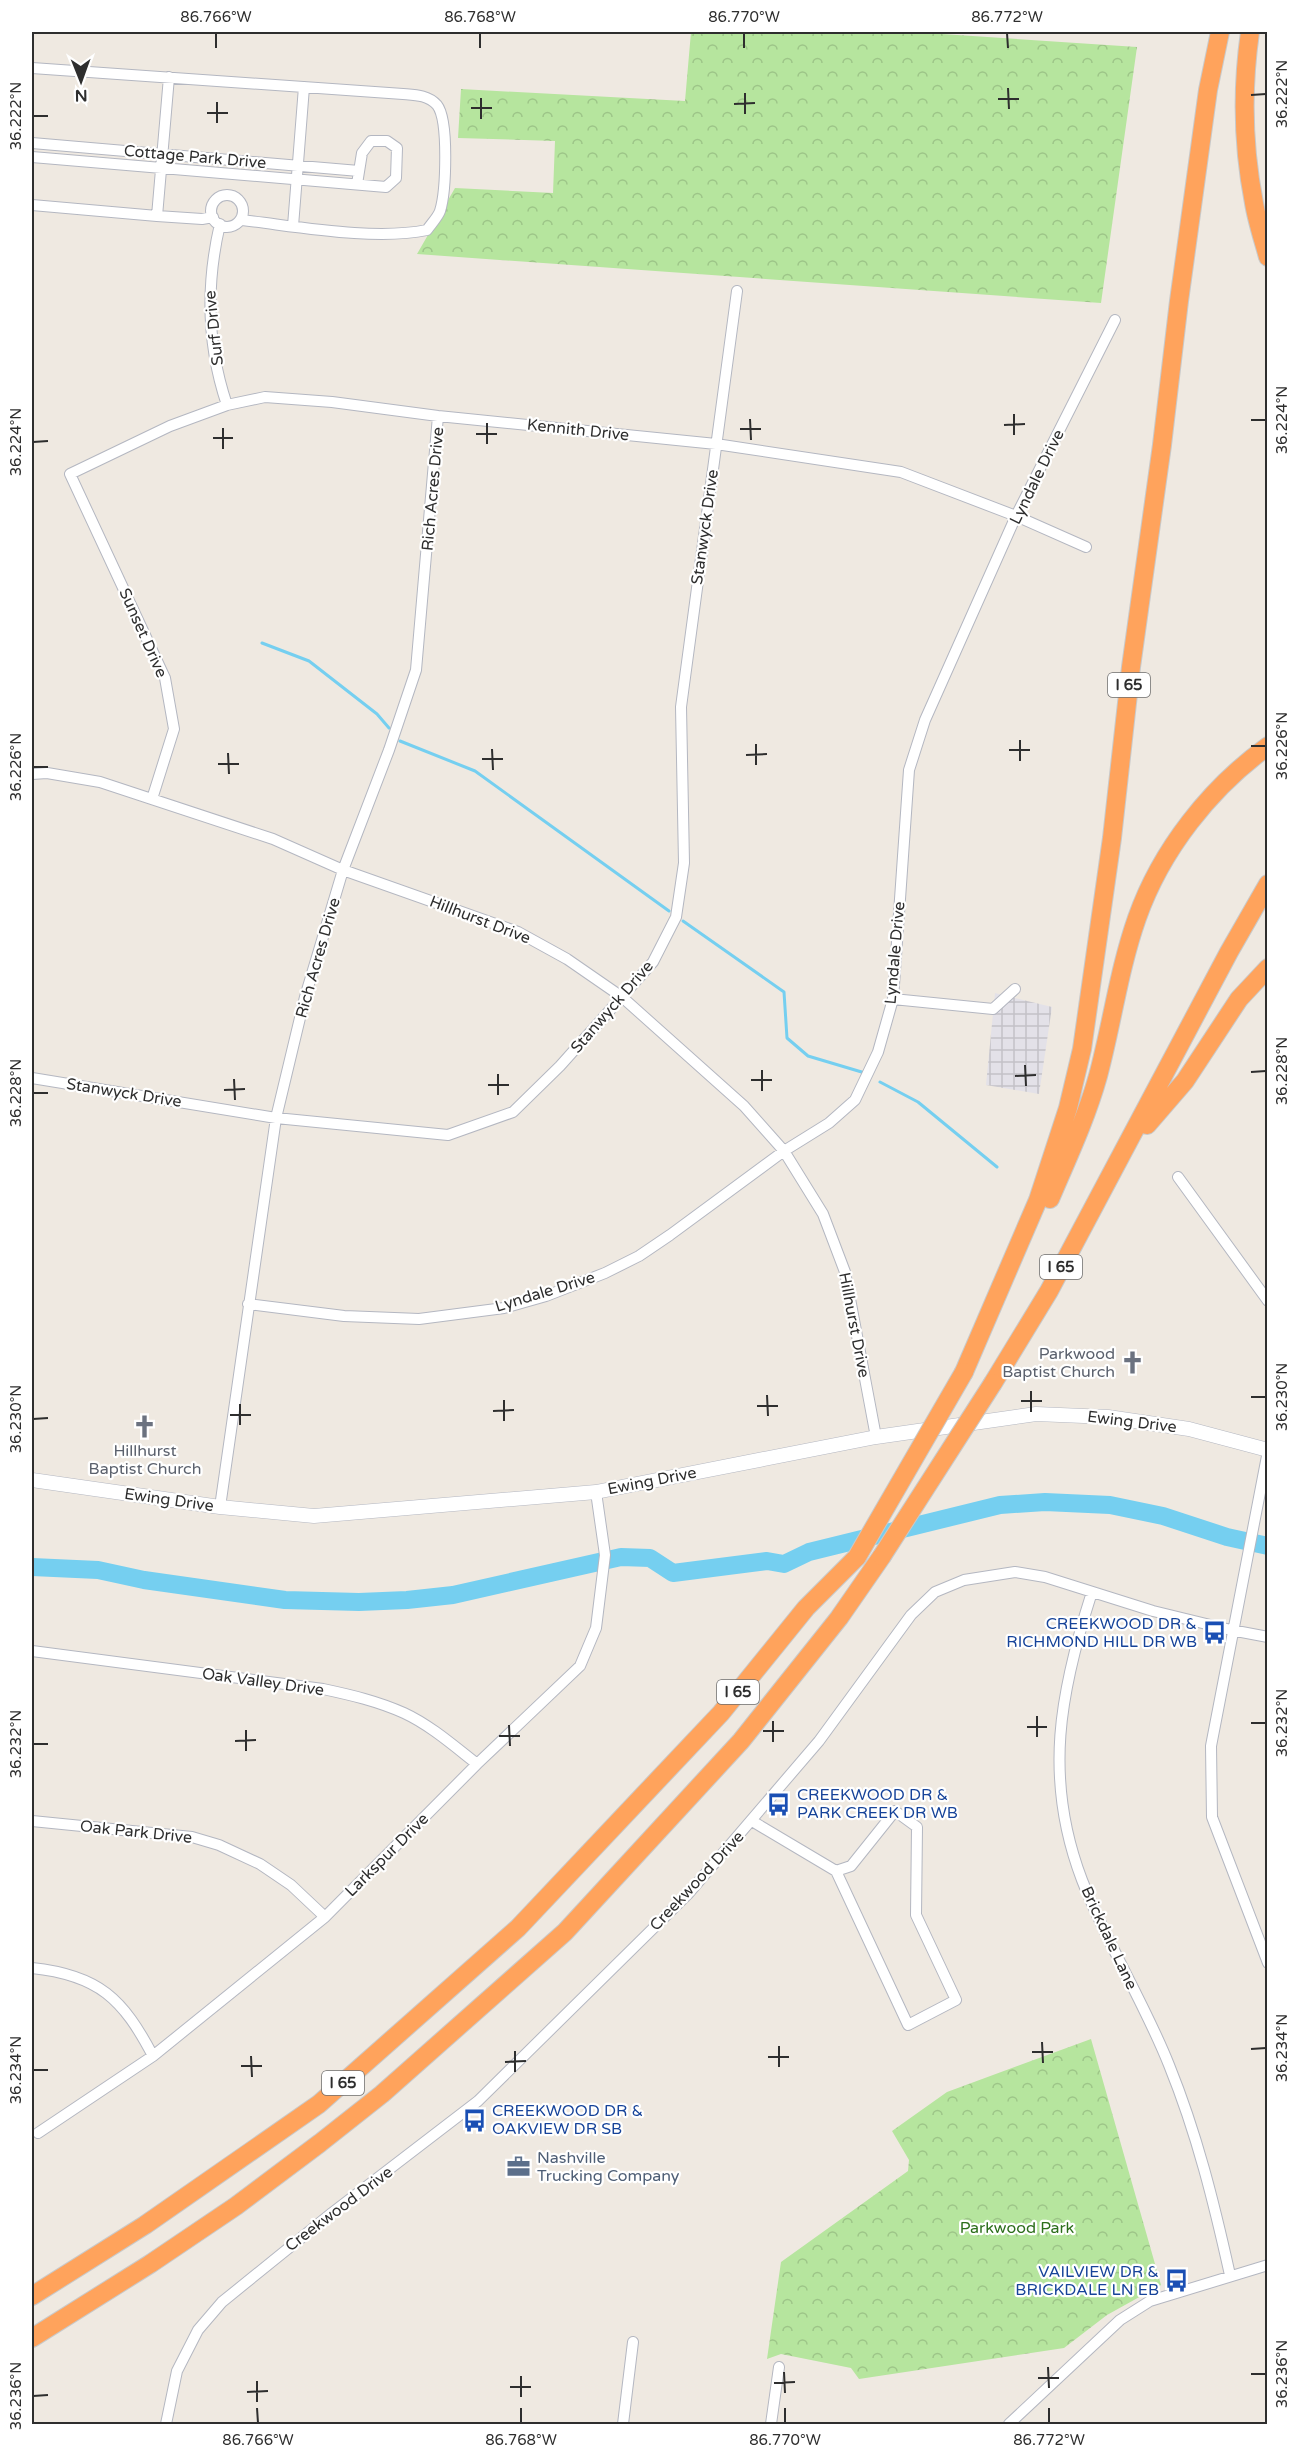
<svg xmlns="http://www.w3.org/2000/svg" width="1299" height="2456" font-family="'Varela Round',sans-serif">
  <defs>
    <pattern id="industrial-grid" width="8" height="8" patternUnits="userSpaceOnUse" patternTransform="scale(1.5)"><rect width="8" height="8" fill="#e3e1e8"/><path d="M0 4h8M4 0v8" fill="none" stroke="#c3c1c7"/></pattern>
    <pattern id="forest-crowns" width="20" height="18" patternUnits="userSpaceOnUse" patternTransform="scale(1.5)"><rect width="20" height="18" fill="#b6e59e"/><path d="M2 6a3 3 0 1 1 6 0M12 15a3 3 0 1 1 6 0" fill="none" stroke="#9dc588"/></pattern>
  </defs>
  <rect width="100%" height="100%" fill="#efe9e1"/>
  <path fill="url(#industrial-grid)" d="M995,993L1052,1007L1039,1094L986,1085Z"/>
  <path fill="url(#forest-crowns)" d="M691,32H942V34L1137,47L1101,303L417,254L455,188L553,193L555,141L458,138L461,89L685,101Z
    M1091,2039L1161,2285L1107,2315L1064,2348L859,2379L851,2368L781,2354L767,2359L781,2262L908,2171L909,2160L892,2131L947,2092Z"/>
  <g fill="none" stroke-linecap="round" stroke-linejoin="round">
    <path stroke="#75cff0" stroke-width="3" d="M262,643L309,661L377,714L389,728
      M400,741L475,771L669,911
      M683,921L784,992L787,1038L808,1056L865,1073
      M880,1082L918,1102L997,1167"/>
    <path stroke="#75cff0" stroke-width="18" d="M32,1567L98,1570L144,1580L285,1600L359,1602L407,1600L453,1595L621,1557L650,1558L673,1573L767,1561L784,1564L809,1552L1000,1505L1045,1502L1110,1505L1163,1516L1227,1537L1268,1546"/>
    <defs>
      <path id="minor" d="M32,68L403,94C415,95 428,95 437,105C449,120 446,192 440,211C438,217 431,224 427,230C374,241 295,226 241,220
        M32,143L359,171
        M32,157L386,187L396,178L397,148L387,141H371L362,153L357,184
        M211 211a16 16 0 1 1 32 0a16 16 0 1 1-32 0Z
        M32,205L157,216L202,219L213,217
        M157,216L169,77
        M220,224C206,284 207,346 227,405
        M293,226L304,87
        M32,774L47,773L100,782L273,839L343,870L518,932L567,959L622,997L744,1106L784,1151L823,1214L845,1272L876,1437
        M152,799L174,729L165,678L70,474L170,426L227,405L265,397L332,402L438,416L716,444L901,472L1016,516L1086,547
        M893,999L993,1009L1015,989
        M32,1078L276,1118L448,1135L513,1112L560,1066L653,962L676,917L684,863L681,707L737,291
        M1178,1177L1268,1301
        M248,1304L344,1316L419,1319L504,1308L546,1296L605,1273L639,1256L670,1235L784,1151L829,1123L855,1100L878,1052L893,999L909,770L925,720L1016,516L1115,320
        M1268,1451L1211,1746L1212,1817L1268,1963
        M220,1507L276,1118L305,997L343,870L389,750L416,670L438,416
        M1092,1592C1060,1692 1043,1778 1082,1880C1107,1944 1144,2002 1169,2065C1197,2134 1214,2203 1230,2275
        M32,1651L323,1689C351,1695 377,1701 404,1713C430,1725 454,1746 477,1764
        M32,1821L192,1837L219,1845L260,1864L291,1885L325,1917
        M752,1821L836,1871L908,2025L956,2000L916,1915L917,1827L895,1811L851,1866L836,1871
        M32,1968C99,1975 123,1999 153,2056
        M38,2133L153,2056L325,1917L477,1764L580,1666L596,1628L605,1555L596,1492
        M166,2424L177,2371L198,2330L222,2302L332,2213L478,2101L688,1894L819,1741L911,1615L935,1592L964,1580L1015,1572L1045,1577L1153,1611L1231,1630L1268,1637
        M623,2424L633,2342
        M771,2424L779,2367
        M1009,2424L1120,2320L1150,2301L1268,2265"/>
      <path id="secondary" d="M32,1480L220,1507L314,1516L596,1492L876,1437L1036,1414L1108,1417L1189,1429L1268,1450"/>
      <path id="motorway" d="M1250,32C1242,88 1243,147 1254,203C1257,221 1263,239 1268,257
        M1147,1125L1185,1081L1239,999L1268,968
        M1050,1199C1067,1159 1086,1119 1098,1076C1112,1024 1119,969 1137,918C1161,850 1210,788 1268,746
        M964,1372L1038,1200L1068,1108L1082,1049L1112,838L1131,667L1162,445L1179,301L1208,90L1220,32
        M993,1383L1049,1291L1229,952L1268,884
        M32,2296L145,2225L319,2104L518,1928L721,1713L806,1608L857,1557
        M32,2338L150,2264L236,2206L320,2143L382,2094L565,1932L741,1741L839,1618L882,1556"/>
    </defs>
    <use href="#minor" stroke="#b4b7c1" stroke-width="12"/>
    <use href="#secondary" stroke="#b4b7c1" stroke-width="15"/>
    <use href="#motorway" stroke="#c9c9c9" stroke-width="20"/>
    <use href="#minor" stroke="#fff" stroke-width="10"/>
    <use href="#secondary" stroke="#fff" stroke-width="14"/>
    <use href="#motorway" stroke="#ffa35c" stroke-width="18"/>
    <defs>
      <path id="motorway-bridge" d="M882,1556L993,1383
        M857,1557L964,1372"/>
    </defs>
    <use href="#motorway-bridge" stroke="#c9c9c9" stroke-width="20" stroke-linecap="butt"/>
    <use href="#motorway-bridge" stroke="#ffa35c" stroke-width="18"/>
  </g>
  <path fill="none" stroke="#2e2e2e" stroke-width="2" d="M216,33V48M480,33V48M744,33V48M1007,33L1008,48M1008,88L1009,109M745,93V114M1251,95L1266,94M481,98V119M998,99H1019M217,102V123M734,104L755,103M471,108H492M207,113H228M33,116H48M1014,414V435M750,419L751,440M1251,420H1266M487,423V444M1004,425L1025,424M223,428V449M740,429H761M476,434H497M213,438H233M33,442L48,441M1020,740V761M756,744V765M1251,746H1266M492,749L493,770M1009,750H1030M228,753L229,774M746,755L767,754M482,759H503M218,764H239M33,767H48M1025,1065L1026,1086M762,1070V1091M1251,1072L1266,1071M498,1074V1095M1015,1076L1036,1075M234,1079L235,1100M751,1080H772M488,1085H509M224,1090L245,1089M33,1093H48M1031,1391V1412M767,1395L768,1416M1251,1397H1266M504,1400V1421M1021,1401H1042M240,1404V1425M757,1406H778M493,1411L514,1410M230,1415H251M33,1419L48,1418M1037,1716V1737M773,1721V1742M1251,1723H1266M509,1725L510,1746M1027,1727H1047M246,1730V1751M763,1731H784M499,1736H520M235,1741L256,1740M33,1744H48M1042,2042L1043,2063M779,2046V2067M1251,2049L1266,2048M515,2051V2072M1032,2052H1053M251,2056L252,2077M768,2057H789M505,2062L526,2061M241,2066H262M33,2070H48M1048,2367L1049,2388M784,2372L785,2393M1251,2374H1266M521,2376V2397M1038,2378H1059M257,2381V2402M774,2383L795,2382M510,2387H531M247,2392L268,2391M33,2396L48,2395M257,2408L258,2423M521,2408V2423M785,2408V2423M1049,2408V2423"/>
  <defs>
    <symbol id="church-bare" viewBox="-9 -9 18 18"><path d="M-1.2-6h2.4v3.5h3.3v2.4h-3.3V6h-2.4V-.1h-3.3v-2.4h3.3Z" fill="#6b7280" stroke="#fff" stroke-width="2.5" paint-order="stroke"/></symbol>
    <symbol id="bus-bare" viewBox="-9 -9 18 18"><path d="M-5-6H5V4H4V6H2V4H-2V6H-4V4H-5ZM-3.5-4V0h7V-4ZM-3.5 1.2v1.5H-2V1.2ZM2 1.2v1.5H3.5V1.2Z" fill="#1a4fb4" stroke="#fff" stroke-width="2.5" paint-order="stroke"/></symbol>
    <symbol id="office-bare" viewBox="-9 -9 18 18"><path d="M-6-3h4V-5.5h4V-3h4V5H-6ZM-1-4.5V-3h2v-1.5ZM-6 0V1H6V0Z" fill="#5c6f8a" stroke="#fff" stroke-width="2.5" paint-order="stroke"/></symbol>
  </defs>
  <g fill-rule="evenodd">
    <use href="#church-bare" x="1116" y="1346" width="33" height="33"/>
    <use href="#church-bare" x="128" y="1410" width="33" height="33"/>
    <use href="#bus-bare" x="1198" y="1616" width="33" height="33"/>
    <use href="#bus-bare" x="762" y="1788" width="33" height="33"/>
    <use href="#bus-bare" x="458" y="2104" width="33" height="33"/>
    <use href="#office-bare" x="502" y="2150" width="33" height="33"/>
    <use href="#bus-bare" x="1160" y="2264" width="33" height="33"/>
  </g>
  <g text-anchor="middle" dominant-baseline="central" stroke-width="4.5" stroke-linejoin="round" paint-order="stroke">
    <g fill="#fff" stroke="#6d6d6d" stroke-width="1.5">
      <rect x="1108" y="673" width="42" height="24" rx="4.5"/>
      <rect x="1040" y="1255" width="42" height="24" rx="4.5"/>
      <rect x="717" y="1680" width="42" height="24" rx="4.5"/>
      <rect x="322" y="2071" width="42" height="24" rx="4.5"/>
    </g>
    <g font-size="15" font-weight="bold" fill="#2e2e2e">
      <text x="1129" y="685">I 65</text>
      <text x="1061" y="1267">I 65</text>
      <text x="738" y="1692">I 65</text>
      <text x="343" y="2083">I 65</text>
    </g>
    <g font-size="16" fill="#2e2e2e" stroke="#fff">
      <text transform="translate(195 157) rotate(5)">Cottage Park Drive</text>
      <text transform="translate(214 328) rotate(-96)">Surf Drive</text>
      <text transform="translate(578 430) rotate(6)">Kennith Drive</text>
      <text transform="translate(1037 477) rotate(-64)">Lyndale Drive</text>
      <text transform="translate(433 489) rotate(-85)">Rich Acres Drive</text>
      <text transform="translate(705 527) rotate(-82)">Stanwyck Drive</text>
      <text transform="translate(143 633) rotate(66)">Sunset Drive</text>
      <text transform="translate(480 920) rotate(21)">Hillhurst Drive</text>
      <text transform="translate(895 953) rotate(-85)">Lyndale Drive</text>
      <text transform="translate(318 958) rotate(-74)">Rich Acres Drive</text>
      <text transform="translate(612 1007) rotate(-49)">Stanwyck Drive</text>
      <text transform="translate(124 1093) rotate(9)">Stanwyck Drive</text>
      <text transform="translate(545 1292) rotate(-17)">Lyndale Drive</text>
      <text transform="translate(854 1325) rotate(79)">Hillhurst Drive</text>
      <text transform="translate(1132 1422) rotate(7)">Ewing Drive</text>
      <text transform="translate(652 1481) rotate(-11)">Ewing Drive</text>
      <text transform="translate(169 1500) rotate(8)">Ewing Drive</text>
      <text transform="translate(263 1682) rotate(8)">Oak Valley Drive</text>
      <text transform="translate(136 1832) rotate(6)">Oak Park Drive</text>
      <text transform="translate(387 1855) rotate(-45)">Larkspur Drive</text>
      <text transform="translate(697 1881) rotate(-47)">Creekwood Drive</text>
      <text transform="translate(1109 1938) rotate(65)">Brickdale Lane</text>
      <text transform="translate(339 2209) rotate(-37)">Creekwood Drive</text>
    </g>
    <g font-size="16" fill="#5b616d" stroke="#fff" text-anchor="end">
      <text x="1115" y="1354">Parkwood<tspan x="1115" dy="18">Baptist Church</tspan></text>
      <text x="145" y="1451" text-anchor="middle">Hillhurst<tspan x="145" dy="18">Baptist Church</tspan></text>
    </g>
    <g font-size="16" fill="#164399" stroke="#fff" text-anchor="end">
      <text x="1197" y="1624">CREEKWOOD DR &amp;<tspan x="1197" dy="18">RICHMOND HILL DR WB</tspan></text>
      <text x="797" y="1795" text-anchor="start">CREEKWOOD DR &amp;<tspan x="797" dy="18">PARK CREEK DR WB</tspan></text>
      <text x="492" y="2111" text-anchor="start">CREEKWOOD DR &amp;<tspan x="492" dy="18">OAKVIEW DR SB</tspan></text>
      <text x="1159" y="2272">VAILVIEW DR &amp;<tspan x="1159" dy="18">BRICKDALE LN EB</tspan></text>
    </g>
    <g font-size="16" fill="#4e5e75" stroke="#fff" text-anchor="start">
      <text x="537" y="2158">Nashville<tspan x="537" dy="18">Trucking Company</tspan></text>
    </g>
    <g font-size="16" fill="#2c6e1b" stroke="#fff">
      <text x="1017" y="2228">Parkwood Park</text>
    </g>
  </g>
  <rect width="1299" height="2456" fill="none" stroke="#ffffff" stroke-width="66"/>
  <g transform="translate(81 81) rotate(179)" stroke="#ffffff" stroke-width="4.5" paint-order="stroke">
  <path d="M0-4.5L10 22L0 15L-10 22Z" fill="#2e2e2e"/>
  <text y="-9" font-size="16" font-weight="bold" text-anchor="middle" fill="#2e2e2e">N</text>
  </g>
  <rect x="33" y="33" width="1233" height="2390" fill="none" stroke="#2e2e2e" stroke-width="2"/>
  <g font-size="15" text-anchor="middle" fill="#2e2e2e">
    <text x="216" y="22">86.766°W</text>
    <text x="480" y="22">86.768°W</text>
    <text x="744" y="22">86.770°W</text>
    <text x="1007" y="22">86.772°W</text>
    <text transform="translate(1282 94) rotate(-90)" y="5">36.222°N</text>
    <text transform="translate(16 116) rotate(-90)" y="5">36.222°N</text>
    <text transform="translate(1282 420) rotate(-90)" y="5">36.224°N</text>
    <text transform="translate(16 442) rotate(-90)" y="5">36.224°N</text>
    <text transform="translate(1282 746) rotate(-90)" y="5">36.226°N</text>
    <text transform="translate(16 767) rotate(-90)" y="5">36.226°N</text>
    <text transform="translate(1282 1071) rotate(-90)" y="5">36.228°N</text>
    <text transform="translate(16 1093) rotate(-90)" y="5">36.228°N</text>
    <text transform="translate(1282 1397) rotate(-90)" y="5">36.230°N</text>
    <text transform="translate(16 1419) rotate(-90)" y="5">36.230°N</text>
    <text transform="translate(1282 1723) rotate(-90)" y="5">36.232°N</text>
    <text transform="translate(16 1744) rotate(-90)" y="5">36.232°N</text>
    <text transform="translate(1282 2048) rotate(-90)" y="5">36.234°N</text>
    <text transform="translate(16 2070) rotate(-90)" y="5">36.234°N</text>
    <text transform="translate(1282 2374) rotate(-90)" y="5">36.236°N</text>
    <text transform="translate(16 2396) rotate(-90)" y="5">36.236°N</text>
    <text x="258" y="2445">86.766°W</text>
    <text x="521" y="2445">86.768°W</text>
    <text x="785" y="2445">86.770°W</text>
    <text x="1049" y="2445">86.772°W</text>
  </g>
</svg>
